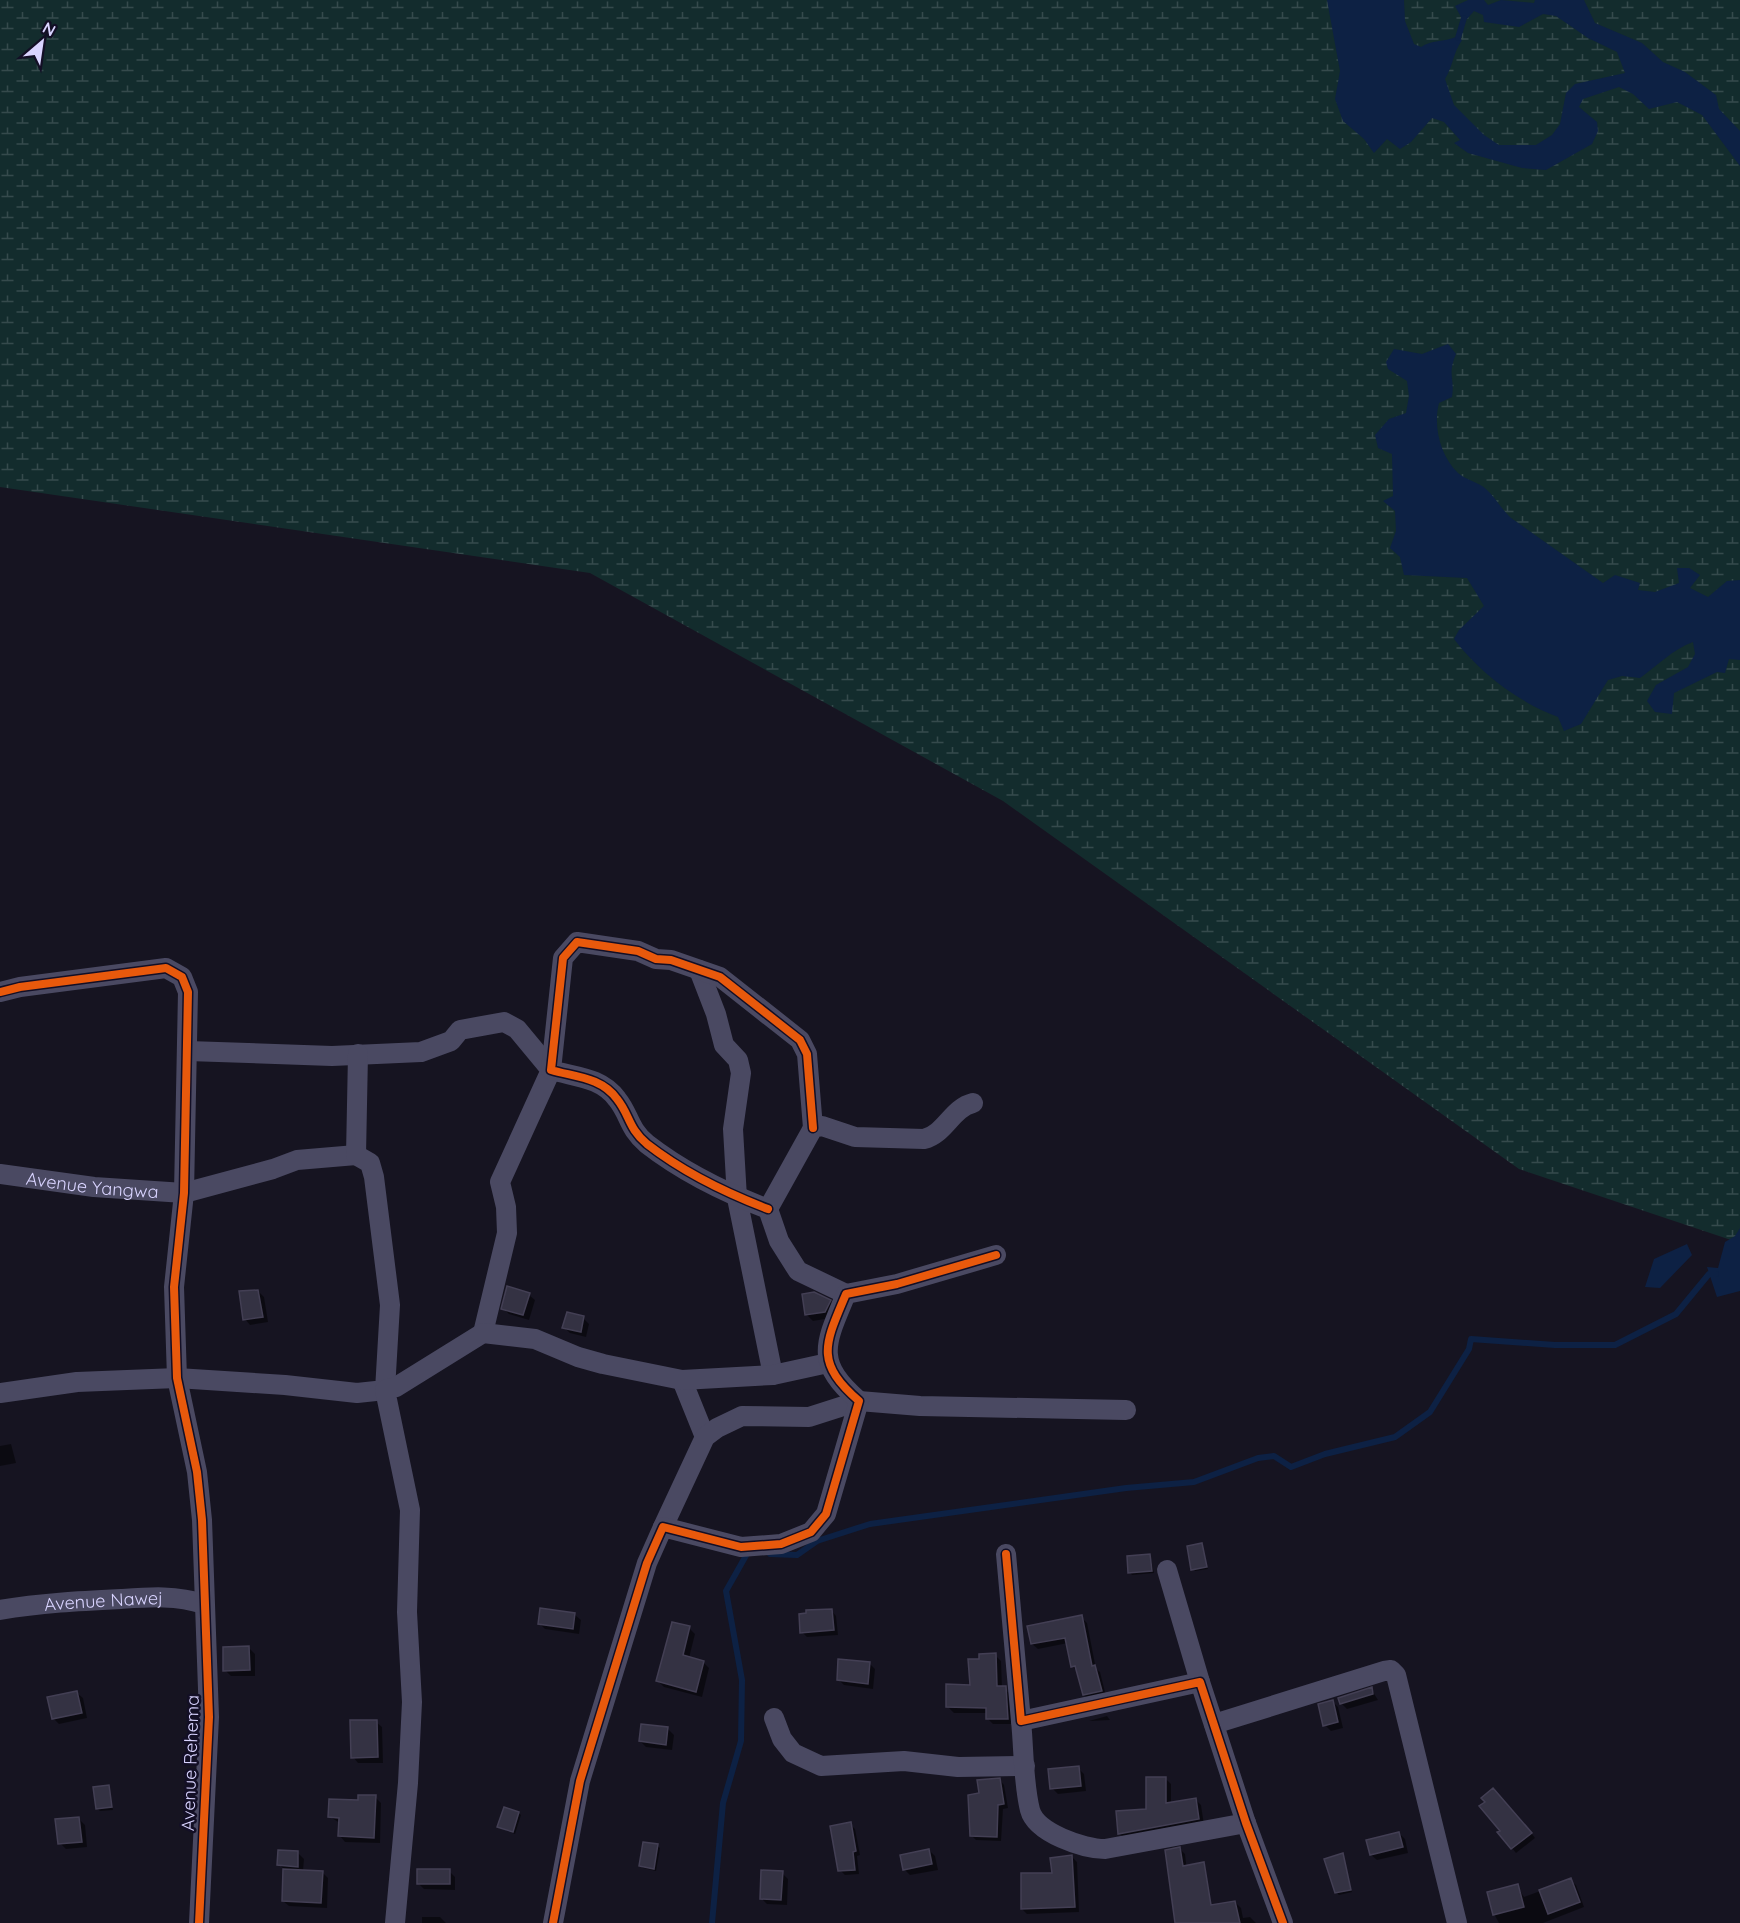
<svg xmlns="http://www.w3.org/2000/svg" width="1740" height="1923" font-family="Quicksand,sans-serif">
  <defs>
    <pattern id="wetland-marsh" width="20" height="14" patternUnits="userSpaceOnUse" patternTransform="scale(1.5)"><rect width="20" height="14" fill="#132c2d"/><path d="M1 5h8M5 5V1M11 12h8M15 12V8" fill="none" stroke="#354a4c"/></pattern>
  </defs>
  <rect width="100%" height="100%" fill="#161421"/>
  <path fill="url(#wetland-marsh)" d="M0,0H1740V1243L1519,1169L1003,801L590,573L0,487Z"/>
  <path fill="#0d2144" d="M1327,0H1404L1405,21L1414,44L1421,47C1431,40 1444,42 1456,37L1462,40C1453,53 1453,66 1445,79L1454,105L1484,135L1499,145H1536L1552,135L1560,124L1566,93L1575,84L1625,73L1617,52L1588,38L1556,16L1543,14L1519,27L1484,22L1483,15L1474,11L1467,19L1461,17L1455,6L1468,0H1484L1488,5L1501,0L1534,3L1535,0H1584L1595,23L1642,43L1663,62L1685,72L1716,95L1719,109L1740,131V166L1702,115L1677,102L1649,109L1633,94L1619,87L1583,99L1579,107L1597,122L1598,131L1592,144L1546,170L1522,168L1468,153L1454,143L1460,140L1444,122L1432,118L1411,142L1400,149L1387,139L1374,153L1364,139L1343,121L1335,99L1340,71Z
    M1448,344L1456,354C1447,376 1455,377 1452,397L1439,403C1433,426 1440,456 1458,473C1466,480 1478,482 1486,489C1496,498 1501,509 1511,518L1603,583L1615,575L1640,583L1638,590L1655,592L1679,583L1677,568H1689L1700,575L1690,588L1708,597L1727,581L1740,580V660L1729,659L1725,673L1717,672L1674,693L1672,714L1655,712L1647,701L1656,685L1688,667L1695,654L1693,642C1673,649 1657,666 1640,678L1622,676L1608,680L1581,724L1564,731L1558,717C1518,702 1480,673 1454,639L1459,630L1484,606L1467,578L1404,575L1400,557L1390,548L1396,531L1395,511L1383,501L1393,496L1392,454L1378,448L1375,435L1389,419L1406,413L1409,396L1407,381L1388,369L1386,362L1394,349L1422,354Z
    M1740,1228V1291L1717,1297L1707,1267L1718,1268L1725,1242L1735,1236Z
    M1687,1244L1692,1255L1660,1288L1645,1287L1654,1259Z"/>
  <path fill="#0007" d="M258,1291L264,1297L268,1322L250,1325L245,1319Z
    M529,1295L535,1300L529,1320L509,1314L503,1308Z
    M804,1295L830,1301L836,1307L831,1318L813,1321L807,1315Z
    M583,1318L589,1324L586,1337L570,1333L564,1327Z
    M11,1444L16,1463L0,1466V1446Z
    M1201,1545L1208,1569L1195,1571L1193,1569Z
    M1150,1556L1154,1573L1132,1575L1130,1572Z
    M831,1610L836,1616L838,1635L807,1637L802,1632Z
    M575,1615L581,1620L579,1634L545,1629L539,1623Z
    M1081,1617L1087,1623L1096,1669L1100,1672L1106,1696L1089,1700L1084,1695L1078,1672L1072,1666L1068,1643L1038,1649L1032,1644Z
    M689,1628L695,1634L689,1658L703,1662L709,1668L702,1697L664,1687L658,1681Z
    M249,1648L255,1654V1676H231L225,1670Z
    M995,1655L1001,1661L1002,1688L1011,1694L1013,1724H993L987,1718V1713H954L948,1707L971,1686L981,1660Z
    M869,1663L875,1669L873,1689L844,1685L838,1679Z
    M1371,1689L1378,1700L1347,1709L1341,1703Z
    M77,1693L83,1698L87,1718L59,1724L53,1718Z
    M1332,1701L1338,1707L1343,1728L1331,1731L1325,1725Z
    M1107,1716L1110,1720L1089,1721Z
    M376,1722L382,1727L383,1763H358L353,1757Z
    M668,1729L674,1735L672,1750L646,1747L640,1741Z
    M1078,1768L1084,1774L1086,1791L1058,1794L1052,1788Z
    M1165,1778L1171,1784V1803L1196,1800L1201,1805L1204,1825L1125,1839L1120,1834L1118,1812L1148,1810Z
    M1000,1780L1004,1785L1008,1808L1003,1809L1001,1841L976,1840L971,1835L981,1794Z
    M109,1787L113,1810L100,1811L97,1808Z
    M375,1797L381,1803L380,1843L345,1842L340,1836V1823L330,1817Z
    M518,1813L521,1815L515,1834L499,1827Z
    M79,1819L85,1825L87,1847L66,1849L60,1843Z
    M1523,1822L1535,1838L1516,1853L1512,1848Z
    M850,1824L855,1829L860,1855L857,1856L859,1874L845,1875L840,1870Z
    M1399,1833L1405,1839L1408,1853L1377,1860L1371,1855Z
    M657,1846L660,1848L656,1871L643,1868L641,1866Z
    M1180,1849L1185,1854L1193,1923H1177Z
    M929,1850L935,1856L938,1870L910,1875L904,1869Z
    M298,1853L304,1859L303,1871L322,1872L328,1878L327,1908L289,1906L283,1901L285,1870L279,1864Z
    M1343,1855L1352,1892L1339,1895L1336,1892Z
    M1072,1857L1077,1862L1079,1912L1027,1914L1022,1909Z
    M449,1871L455,1877V1890L424,1889L418,1883Z
    M782,1873L788,1879L787,1905L767,1904L761,1898Z
    M1570,1880L1576,1885L1584,1907L1543,1923H1499L1494,1914L1517,1886L1524,1897Z
    M1235,1902L1241,1908L1243,1918L1250,1917L1256,1923H1218Z
    M422,1917H440L446,1923H422Z"/>
  <g fill="none" stroke-linecap="round" stroke-linejoin="round">
    <path stroke="#0d2144" stroke-width="6" d="M1458,38L1464,18
      M770,1554L797,1555L817,1541L870,1524L1126,1488L1194,1482L1258,1458L1274,1456L1291,1467L1325,1454L1395,1437L1430,1412L1469,1349L1471,1339L1555,1345H1615L1676,1314L1709,1274H1716
      M712,1923L723,1803L741,1741L742,1680L726,1591L748,1552L751,1553"/>
  </g>
  <path fill="#343243" stroke="#433f54" stroke-width="1.5" d="M507,1286L530,1293L523,1315L501,1309Z
    M258,1290L263,1317L243,1320L239,1291Z
    M814,1292L831,1300L825,1312L805,1315L802,1294Z
    M567,1312L584,1316L581,1332L562,1328Z
    M1202,1543L1207,1567L1191,1570L1187,1546Z
    M1150,1554L1152,1571L1128,1573L1127,1556Z
    M540,1608L575,1613L573,1629L538,1624Z
    M832,1609L834,1630L800,1633L799,1614L806,1613V1610Z
    M1082,1615L1092,1666L1095,1665L1102,1691L1083,1695L1075,1666L1071,1667L1065,1638L1031,1644L1027,1626Z
    M672,1622L690,1626L683,1655L704,1661L696,1692L656,1681Z
    M249,1646L250,1670L223,1671V1647Z
    M996,1653L997,1686H1006L1008,1719H986V1708L946,1707V1684L970,1685L968,1659H979V1654Z
    M838,1659L870,1662L868,1684L837,1680Z
    M1372,1687L1373,1694L1340,1704L1338,1698Z
    M77,1691L82,1713L52,1719L47,1697Z
    M1333,1700L1338,1722L1323,1726L1318,1704Z
    M350,1720H377L378,1757L351,1758Z
    M641,1724L668,1727L666,1745L639,1741Z
    M1079,1766L1081,1786L1050,1789L1048,1769Z
    M1146,1777H1166V1803L1196,1798L1199,1819L1118,1834L1116,1811L1146,1809Z
    M1000,1778L1004,1804L998,1805L997,1837L970,1836L968,1795L979,1793L977,1780Z
    M109,1785L112,1807L96,1809L93,1787Z
    M1493,1788L1532,1833L1511,1849L1497,1832L1500,1831L1479,1806L1485,1802L1481,1798Z
    M358,1795H376L374,1838L338,1836L339,1818L328,1817L329,1799L358,1800Z
    M504,1807L519,1812L513,1832L497,1827Z
    M79,1817L82,1842L58,1844L55,1819Z
    M851,1822L856,1851L853,1852L855,1870L838,1871L830,1826Z
    M1399,1832L1403,1847L1370,1855L1366,1840Z
    M643,1842L658,1844L654,1869L639,1866Z
    M1180,1847L1183,1866L1204,1862L1211,1905L1235,1901L1240,1923H1175L1165,1850Z
    M929,1849L932,1864L903,1870L900,1855Z
    M278,1850L298,1851V1867L277,1865Z
    M1343,1853L1351,1890L1335,1893L1324,1859Z
    M1072,1855L1075,1907L1021,1909V1873H1052L1050,1858Z
    M283,1869L323,1871L321,1903L282,1901Z
    M417,1869H450V1884H417Z
    M761,1870L783,1871L781,1900L760,1899Z
    M1571,1878L1580,1902L1548,1914L1539,1890Z
    M1518,1884L1524,1907L1493,1915L1487,1892Z"/>
  <g fill="none" stroke-linecap="round" stroke-linejoin="round">
    <g stroke="#4a4962" stroke-width="20">
      <path d="M699,970L716,1014L724,1045L738,1060L741,1073L733,1129L737,1198L773,1375"/>
      <path d="M0,992L20,987L166,968L182,977L188,992L184,1193L174,1287L177,1378L197,1472L202,1520L209,1717L199,1923"/>
      <path d="M188,1051L332,1056L421,1052L451,1041L460,1030L504,1022L517,1029L551,1070L500,1182L506,1207L507,1233L483,1333"/>
      <path id="s1" d="M0,1174L94,1187L184,1193L273,1169L297,1160L356,1155"/>
      <path d="M768,1209C726,1193 683,1172 647,1144C628,1128 630,1115 617,1099C601,1077 575,1077 551,1070L563,958L577,942L638,951L656,959L671,960L720,977L800,1040L807,1054L813,1128"/>
      <path d="M846,1294L798,1271L779,1241L768,1209L813,1128L822,1126L855,1137L924,1139C945,1134 952,1108 973,1103"/>
      <path d="M682,1380L705,1437"/>
      <path d="M0,1393L77,1382L177,1378L285,1385L357,1393L385,1390L390,1305L374,1177L370,1163L356,1155L358,1054"/>
      <path d="M663,1527L705,1437L717,1428L742,1416L809,1417L859,1401L920,1406L1126,1410"/>
      <path d="M1006,1554L1021,1721L1200,1682L1246,1823L1283,1923"/>
      <path d="M1167,1570L1200,1682"/>
      <path id="s2" d="M0,1610C40,1603 80,1601 121,1599C150,1597 176,1595 204,1604"/>
      <path d="M774,1718L782,1739L793,1753L821,1766L904,1761L958,1767L1025,1766"/>
      <path d="M1021,1721C1024,1749 1023,1782 1030,1810C1036,1833 1084,1849 1105,1849L1246,1823"/>
      <path d="M1214,1724L1384,1671L1391,1670L1396,1675L1457,1923"/>
      <path d="M395,1923L408,1783L412,1702L407,1612L410,1510L385,1390L396,1387L483,1333L535,1339L578,1357L603,1364L682,1380L773,1375L828,1363"/>
      <path d="M553,1923L580,1781L647,1563L663,1527L741,1547L781,1544L811,1532L826,1514L859,1401C814,1362 825,1344 846,1294L897,1284L996,1255"/>
    </g>
    <defs>
      <path id="cycleway" d="M0,992L20,987L166,968L182,977L188,992L184,1193L174,1287L177,1378L197,1472L202,1520L209,1717L199,1923
        M768,1209C726,1193 683,1172 647,1144C628,1128 630,1115 617,1099C601,1077 575,1077 551,1070L563,958L577,942L638,951L656,959L671,960L720,977L800,1040L807,1054L813,1128
        M1006,1554L1021,1721L1200,1682L1246,1823L1283,1923
        M553,1923L580,1781L647,1563L663,1527L741,1547L781,1544L811,1532L826,1514L859,1401C814,1362 825,1344 846,1294L897,1284L996,1255"/>
    </defs>
    <use href="#cycleway" stroke="#130f26" stroke-width="11"/>
    <use href="#cycleway" stroke="#e8590c" stroke-width="8"/>
  </g>
  <g text-anchor="middle" dominant-baseline="central" stroke-width="5" stroke-linejoin="round" paint-order="stroke">
    <g font-size="18" fill="#d9d4ff" stroke="#130f26">
      <text stroke="none"><textPath href="#s1" startOffset="93">Avenue Yangwa</textPath></text>
      <text stroke="none"><textPath href="#s2" startOffset="104">Avenue Nawej</textPath></text>
      <text transform="translate(190 1763) rotate(-88)">Avenue Rehema</text>
    </g>
  </g>
  <g transform="translate(42 42) rotate(29)" stroke="#130f26" stroke-width="4.5" paint-order="stroke">
  <path d="M0-4.5L10 22L0 15L-10 22Z" fill="#d9d4ff"/>
  <text y="-9" font-size="16" font-weight="bold" text-anchor="middle" fill="#d9d4ff">N</text>
  </g>
</svg>
